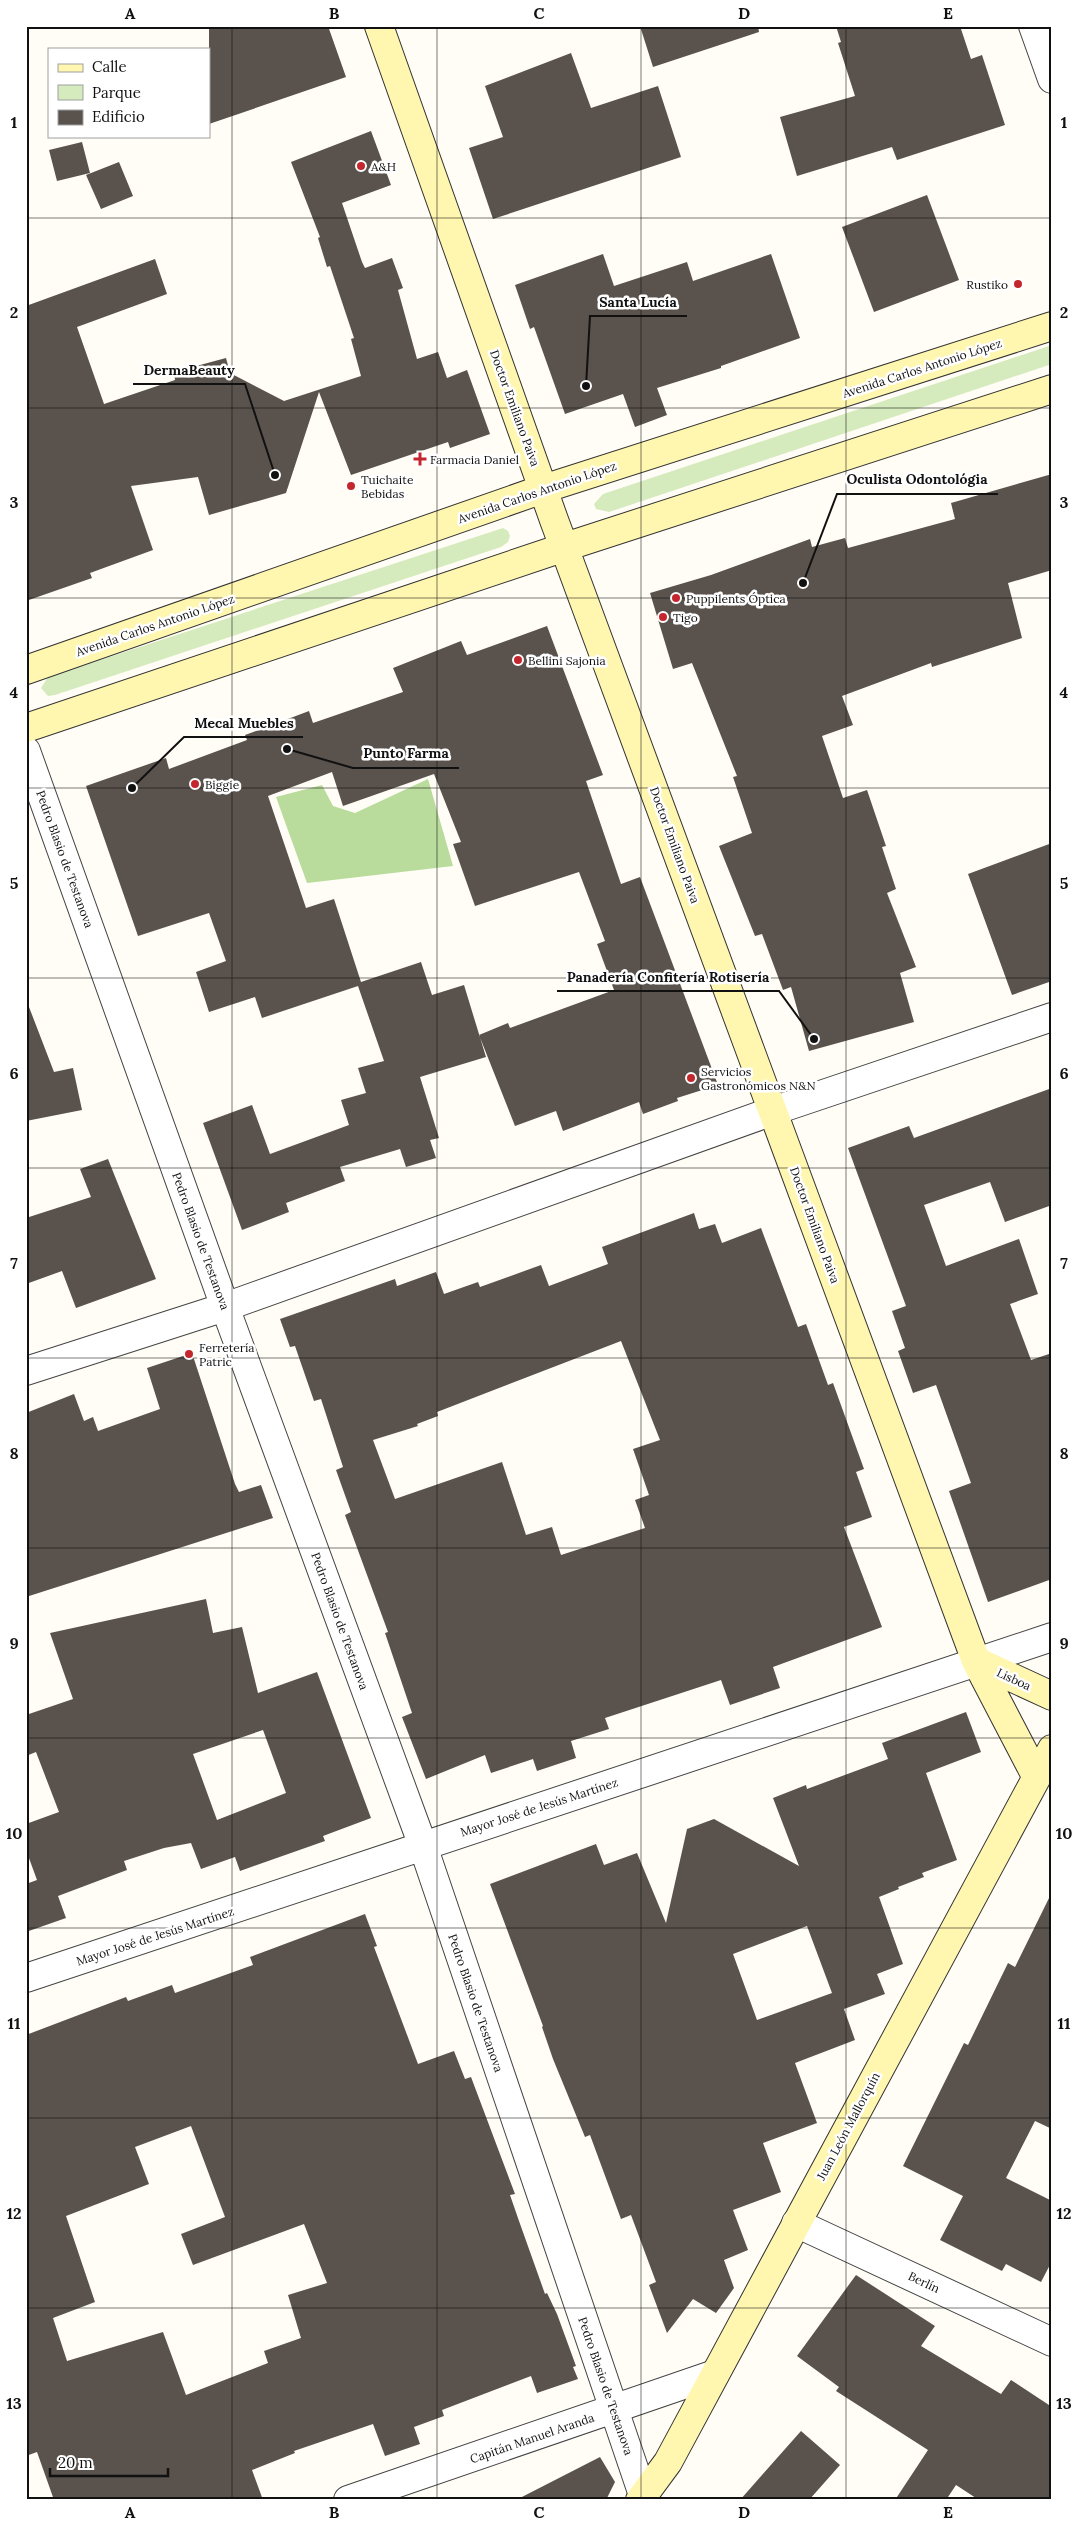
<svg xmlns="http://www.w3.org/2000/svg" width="1078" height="2526" font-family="Lora,serif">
  <rect width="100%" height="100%" fill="#fffdf5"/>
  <path fill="#d5ebbd" d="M1052,345V364L609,512L596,509L594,504L603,494Z
    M503,528L508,531L510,536L508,542L501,547L55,695L48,696L41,688L48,677Z"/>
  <path fill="#b9dc9c" d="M428,779L453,866L307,883L276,797L322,785L333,806L355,813Z"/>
  <path fill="#5a524d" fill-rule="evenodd" d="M209,26H328L346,77L209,124Z
    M640,26H758L759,32L653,67Z
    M836,26H960L971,59L982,55L1005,125L897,160L892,147L797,176L780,117L855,96L838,43L841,42Z
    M571,53L591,108L658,86L681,157L493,219L469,148L503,137L485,86Z
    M371,131L391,185L342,203L362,262L365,268L392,258L403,288L398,290L417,359L438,352L447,378L467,370L490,434L450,448L448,442L351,475L319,392L286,493L209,515L198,477L131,486L153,550L90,573L92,578L26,601V306L155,259L167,294L77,327L104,404L175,380L174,372L226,358L230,373L284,401L361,376L351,339L354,338L330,266L327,267L318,238L320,237L291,162Z
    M82,142L90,173L57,181L49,150Z
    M119,162L133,196L101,209L86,175Z
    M927,195L959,280L874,312L842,227Z
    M603,254L614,286L687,262L693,281L771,254L800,338L721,366V368L657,388L667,415L635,427L623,394L565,414L534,327L530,329L515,285Z
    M1052,474V570L1008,583L1022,638L932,667L931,663L842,696L853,725L822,736L843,798L867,790L886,846L882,847L896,889L887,893L916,967L900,973L914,1022L809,1051L791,987L783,990L762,934L755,936L719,846L752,833L733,777L737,776L692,663L673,669L650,593L711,575L810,539L812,547L845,538L848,548L955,519L951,503Z
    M547,626L603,775L586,781L621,884L640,877L718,1085L677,1098L678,1101L643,1114L639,1102L563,1131L556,1111L515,1126L479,1035L508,1023L510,1028L614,990L597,944L605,941L579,872L475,906L453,844L461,842L434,774L343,806L332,772L268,796L306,908L334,899L361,982L421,962L432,995L464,985L486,1057L420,1077L439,1138L430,1140L436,1158L406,1167L400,1149L340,1167L345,1181L286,1203L289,1212L242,1230L203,1123L252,1105L270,1154L349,1125L341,1100L366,1093L358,1068L384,1061L358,986L262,1018L255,997L209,1012L196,972L226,961L209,913L138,936L86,786L166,758L169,769L247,740L245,735L309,711L313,723L403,692L393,668L461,641L467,655Z
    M1052,843V981L1012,995L968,874Z
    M26,1007H29L54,1072L73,1068L82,1110L26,1121Z
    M1052,1088V1205L1005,1222L990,1182L924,1205L946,1266L1019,1239L1038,1294L1010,1304L1031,1360L1052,1353V1579L988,1602L949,1491L971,1483L936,1385L913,1393L898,1351L905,1348L892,1311L906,1306L848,1148L909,1126L914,1138Z
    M108,1159L156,1279L76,1308L62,1271L26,1284V1218L91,1197L80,1169Z
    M694,1213L699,1229L715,1224L722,1243L761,1228L798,1327L806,1324L828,1385L833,1383L864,1469L856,1472L872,1517L844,1527L882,1627L773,1667L780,1688L730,1705L721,1680L605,1718L609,1729L571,1741L576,1758L537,1771L533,1759L491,1773L485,1755L426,1779L402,1717L412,1713L385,1633L388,1632L345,1515L351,1512L336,1470L343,1467L321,1399L314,1401L295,1346L290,1347L280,1319L395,1279L397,1286L436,1272L444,1294L478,1282L480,1287L541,1265L549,1286L608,1264L602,1247ZM621,1341L660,1440L633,1449L649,1495L635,1500L645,1528L561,1555L552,1527L526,1535L502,1462L395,1499L373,1440L418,1426L417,1424L438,1416L437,1412Z
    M192,1353L235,1484L239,1492L261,1485L273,1518L26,1597V1413L74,1394L84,1421L93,1417L98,1431L160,1409L147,1368Z
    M206,1599L213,1633L242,1627L258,1693L317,1672L371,1818L323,1836L325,1841L240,1871L235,1857L201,1869L191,1843L164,1848L124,1861L127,1870L58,1896L66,1918L26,1932V1884L37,1880L26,1850V1824L59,1812L36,1752L26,1756V1715L73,1699L50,1633ZM263,1730L286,1793L217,1820L193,1754Z
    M966,1712L981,1752L926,1773L957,1860L922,1873L924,1877L898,1887L899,1889L879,1897L903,1964L877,1974L885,1994L844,2009L855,2040L795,2063L817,2123L763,2143L781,2192L733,2210L748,2250L724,2260L734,2288L716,2313L693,2299L667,2333L649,2285L656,2282L631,2215L621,2219L590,2135L585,2137L553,2059L542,2027L543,2026L490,1884L596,1844L604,1865L637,1853L666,1923L687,1829L714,1819L799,1866L773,1798L806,1785L807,1789L888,1759L882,1743ZM807,1926L832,1993L757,2020L733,1954Z
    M1052,1892V2129L1035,2121L1006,2178L1052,2201V2261L1041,2282L1006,2264L1002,2271L940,2240L963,2196L903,2166L964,2043L968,2045L1008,1963L1015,1967Z
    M365,1914L377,1946L374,1947L418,2064L454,2051L465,2079L471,2077L515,2194L510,2195L519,2221L545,2294L547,2293L557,2314L576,2366L573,2367L578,2379L537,2393L531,2376L442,2410L444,2416L414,2427L420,2444L385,2456L373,2424L294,2451L295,2453L252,2470L263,2500H54L37,2452L26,2456V2035L126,1997L128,2001L172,1985L175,1993L253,1965L250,1957ZM191,2126L225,2217L181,2234L193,2265L304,2224L327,2283L288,2295L301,2338L264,2351L268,2363L186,2395L163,2332L67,2361L53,2318L95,2302L66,2216L149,2184L135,2147Z
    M856,2275L935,2326L921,2346L1001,2394L1011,2380L1052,2407V2500H979L956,2485L946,2500H895L928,2450L836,2391L839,2387L797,2356Z
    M801,2431L840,2465L809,2500H740Z
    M600,2457L615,2482L606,2500H516Z"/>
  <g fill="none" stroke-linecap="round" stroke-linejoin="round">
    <defs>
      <path id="street" d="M1033,26L1052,79
        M26,751L225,1307L423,1846L643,2495
        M26,1371L225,1307L773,1111L1052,1017
        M26,1978L1052,1637
        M796,2223L1052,2342
        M348,2500L715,2374"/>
      <path id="secondary" d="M379,26L554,520L976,1661L1036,1776
        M26,670L543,489L1052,326
        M26,728L565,547L1052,389
        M976,1661L1052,1696
        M640,2500L668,2462L1052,1749"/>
    </defs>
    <use href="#street" stroke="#444" stroke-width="30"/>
    <use href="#secondary" stroke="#333" stroke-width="30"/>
    <use href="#street" stroke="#fff" stroke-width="28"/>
    <use href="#secondary" stroke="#fff6b0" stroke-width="28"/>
  </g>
  <path fill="none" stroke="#111" stroke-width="1" stroke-opacity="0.55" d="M232,26V2500M437,26V2500M641,26V2500M846,26V2500M26,218H1052M26,408H1052M26,598H1052M26,788H1052M26,978H1052M26,1168H1052M26,1358H1052M26,1548H1052M26,1738H1052M26,1928H1052M26,2118H1052M26,2308H1052"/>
  <g fill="#c4262e" stroke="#fff" stroke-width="2">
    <circle cx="361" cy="166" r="5"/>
    <circle cx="1018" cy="284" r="5"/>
    <path d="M417.5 451.5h5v5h5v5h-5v5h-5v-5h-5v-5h5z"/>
    <circle cx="351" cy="486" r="5"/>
    <circle cx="676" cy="598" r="5"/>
    <circle cx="663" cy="617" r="5"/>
    <circle cx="518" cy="660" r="5"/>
    <circle cx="195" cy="784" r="5"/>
    <circle cx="691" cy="1078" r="5"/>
    <circle cx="189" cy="1354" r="5"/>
  </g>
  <g text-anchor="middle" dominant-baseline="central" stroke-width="5" stroke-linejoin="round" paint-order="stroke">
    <g font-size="12" fill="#111" stroke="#fff" text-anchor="start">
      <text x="371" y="166">A&amp;H</text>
      <text x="1008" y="284" text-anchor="end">Rustiko</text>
      <text x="430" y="459">Farmacia Daniel</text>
      <text x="361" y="479">Tuichaite<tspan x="361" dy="14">Bebidas</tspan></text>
      <text x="686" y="598">Puppilents Óptica</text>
      <text x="673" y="617">Tigo</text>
      <text x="528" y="660">Bellini Sajonia</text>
      <text x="205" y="784">Biggie</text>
      <text x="701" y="1071">Servicios<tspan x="701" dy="14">Gastronómicos N&amp;N</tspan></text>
      <text x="199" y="1347">Ferretería<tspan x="199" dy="14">Patric</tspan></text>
    </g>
    <g font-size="12" fill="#111" stroke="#fff">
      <text transform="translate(922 368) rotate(-18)">Avenida Carlos Antonio López</text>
      <text transform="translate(515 408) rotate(70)">Doctor Emiliano Paiva</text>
      <text transform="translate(537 492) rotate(-19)">Avenida Carlos Antonio López</text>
      <text transform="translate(155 625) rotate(-19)">Avenida Carlos Antonio López</text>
      <text transform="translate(675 845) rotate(70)">Doctor Emiliano Paiva</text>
      <text transform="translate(65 859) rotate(70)">Pedro Blasio de Testanova</text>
      <text transform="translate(815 1225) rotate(70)">Doctor Emiliano Paiva</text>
      <text transform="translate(201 1241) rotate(70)">Pedro Blasio de Testanova</text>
      <text transform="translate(340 1621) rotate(70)">Pedro Blasio de Testanova</text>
      <text transform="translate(1014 1679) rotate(25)">Lisboa</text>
      <text transform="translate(539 1807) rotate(-18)">Mayor José de Jesús Martínez</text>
      <text transform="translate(155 1936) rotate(-18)">Mayor José de Jesús Martínez</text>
      <text transform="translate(476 2003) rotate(71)">Pedro Blasio de Testanova</text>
      <text transform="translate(848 2126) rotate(-62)">Juan León Mallorquín</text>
      <text transform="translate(924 2282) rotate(25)">Berlín</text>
      <text transform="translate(606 2386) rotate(71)">Pedro Blasio de Testanova</text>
      <text transform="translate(532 2438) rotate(-19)">Capitán Manuel Aranda</text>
    </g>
  </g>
  <path fill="none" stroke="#111" stroke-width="2" d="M586 386L590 316H687M275 475L245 384H133M803 583L837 494H998M132 788L184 737H303M287 749L353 768H459M814 1039L779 991H557"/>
  <g fill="#111" stroke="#fff" stroke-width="2">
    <circle cx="586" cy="386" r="5"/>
    <circle cx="275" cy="475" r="5"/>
    <circle cx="803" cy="583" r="5"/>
    <circle cx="132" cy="788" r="5"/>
    <circle cx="287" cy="749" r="5"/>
    <circle cx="814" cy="1039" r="5"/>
  </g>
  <g font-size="14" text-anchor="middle" font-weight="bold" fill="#111" stroke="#fff" stroke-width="5" stroke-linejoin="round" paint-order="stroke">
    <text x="638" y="307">Santa Lucía</text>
    <text x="189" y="375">DermaBeauty</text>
    <text x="917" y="484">Oculista Odontológia</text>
    <text x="244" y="728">Mecal Muebles</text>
    <text x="406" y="758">Punto Farma</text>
    <text x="668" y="982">Panadería Confitería Rotisería</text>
  </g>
  <rect width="1078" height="2526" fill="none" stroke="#ffffff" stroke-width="55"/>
  <rect x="48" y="48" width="162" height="90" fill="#ffffff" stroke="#a0a0a0"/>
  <rect x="58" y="64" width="25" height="8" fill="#fff6b0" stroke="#a0a0a0"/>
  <text x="92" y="72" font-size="15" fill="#111111">Calle</text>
  <rect x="58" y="85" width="25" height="15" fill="#d5ebbd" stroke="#a0a0a0"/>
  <text x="92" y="98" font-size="15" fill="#111111">Parque</text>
  <rect x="58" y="110" width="25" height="15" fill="#5a524d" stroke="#a0a0a0"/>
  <text x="92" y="122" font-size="15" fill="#111111">Edificio</text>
  <path d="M50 2468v8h118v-8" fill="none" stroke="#111111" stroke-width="2.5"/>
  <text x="58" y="2468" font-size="15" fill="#111111" stroke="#ffffff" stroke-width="4" paint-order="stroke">20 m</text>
  <rect x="28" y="28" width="1022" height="2470" fill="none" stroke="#111" stroke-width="2"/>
  <g font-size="16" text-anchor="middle" font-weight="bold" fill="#111">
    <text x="130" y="19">A</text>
    <text x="334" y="19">B</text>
    <text x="539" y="19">C</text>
    <text x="744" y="19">D</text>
    <text x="948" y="19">E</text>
    <text x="14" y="128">1</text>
    <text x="1064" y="128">1</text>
    <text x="14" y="318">2</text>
    <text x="1064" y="318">2</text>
    <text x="14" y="508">3</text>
    <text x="1064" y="508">3</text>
    <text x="14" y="698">4</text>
    <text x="1064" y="698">4</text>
    <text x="14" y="889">5</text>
    <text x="1064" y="889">5</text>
    <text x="14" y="1079">6</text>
    <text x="1064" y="1079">6</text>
    <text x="14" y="1269">7</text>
    <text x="1064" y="1269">7</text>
    <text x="14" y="1459">8</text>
    <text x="1064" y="1459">8</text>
    <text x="14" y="1649">9</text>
    <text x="1064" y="1649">9</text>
    <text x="14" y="1839">10</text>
    <text x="1064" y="1839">10</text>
    <text x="14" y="2029">11</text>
    <text x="1064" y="2029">11</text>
    <text x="14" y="2219">12</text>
    <text x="1064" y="2219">12</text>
    <text x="14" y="2409">13</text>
    <text x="1064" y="2409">13</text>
    <text x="130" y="2518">A</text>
    <text x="334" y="2518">B</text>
    <text x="539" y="2518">C</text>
    <text x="744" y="2518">D</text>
    <text x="948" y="2518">E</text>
  </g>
</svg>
